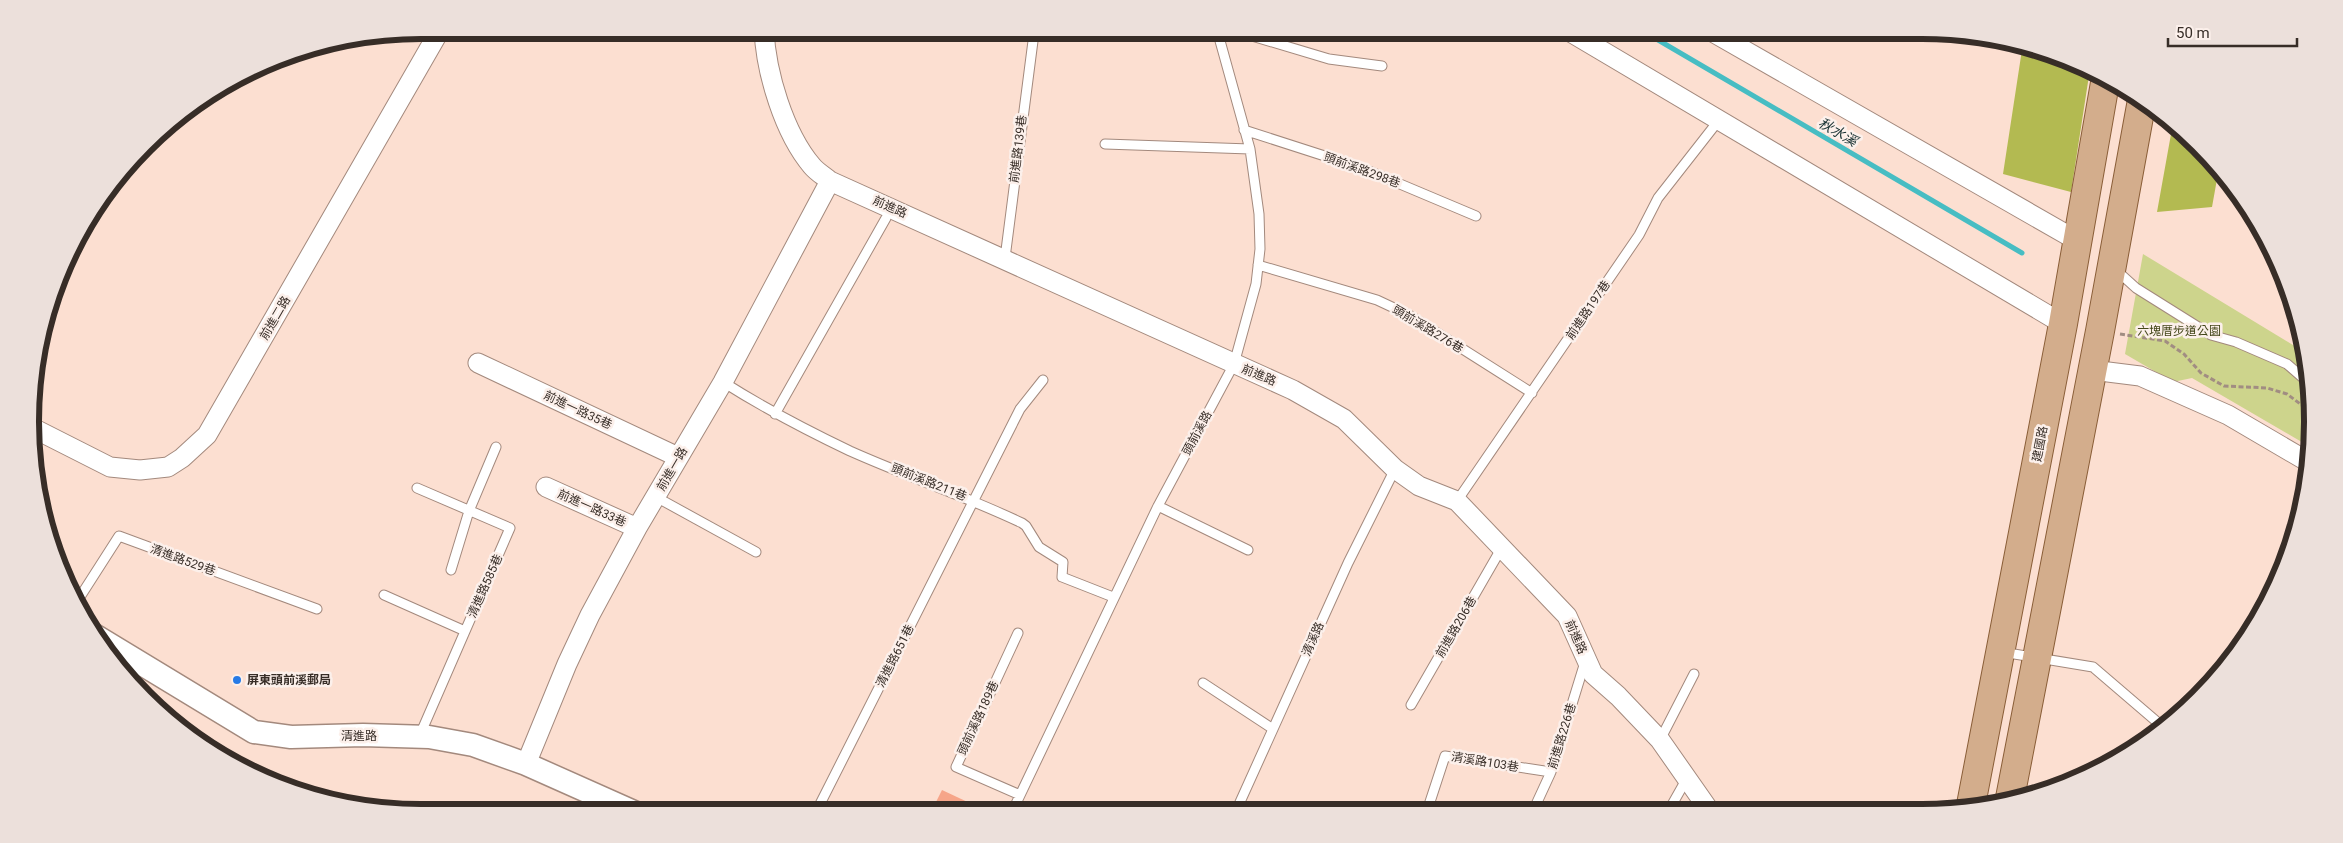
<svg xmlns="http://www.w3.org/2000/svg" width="2343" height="843" font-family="Roboto,'Noto Sans TC',sans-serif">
  <rect width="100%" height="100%" fill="#fcdfd1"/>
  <path fill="#cdd48c" d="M2143,254L2306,353L2310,370L2312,448L2192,378L2173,382L2125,354Z"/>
  <path fill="#b3ba51" d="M2023,43L2090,69L2071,192L2003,174Z
    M2173,123L2219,168L2212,207L2157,212Z"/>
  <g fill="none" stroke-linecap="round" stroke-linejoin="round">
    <path stroke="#47bdc3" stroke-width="5" d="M1641,30L2022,253"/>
  </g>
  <path fill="#f6a589" d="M942,790L989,812H931Z"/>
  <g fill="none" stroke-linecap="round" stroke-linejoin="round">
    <defs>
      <path id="service" d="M1232,30L1329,59L1382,66
        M1244,130L1362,168L1476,216
        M1105,144L1250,149
        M1005,258L1033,41
        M1258,265L1377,300L1409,315L1532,393
        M2115,269L2136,288L2211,335L2236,342L2287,364L2310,384
        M723,382C764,408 806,430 850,451C906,476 965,496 1022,523L1026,526L1039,547L1063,562L1062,577L1113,597
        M775,414L886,218
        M417,488L510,528L419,737
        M656,497L756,552
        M1457,501L1639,235L1658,198L1719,120
        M1158,506L1248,550
        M451,570L469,511L496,447
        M384,595L465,631
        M78,600L119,536L317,609
        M1018,633L956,767L1020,795
        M2002,652L2093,667L2163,727
        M1203,683L1273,729
        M1411,705L1501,549
        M1660,740L1694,674
        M1669,810L1686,780
        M1236,811L1348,563L1395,469
        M1427,811L1445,756L1551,772
        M1533,811L1551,772L1585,662
        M816,812L1020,409L1043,380
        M1012,812L1158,506L1234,364L1256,284L1260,249L1259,214L1250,149L1217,30"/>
      <path id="minor" d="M764,30C766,73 784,133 812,166C817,172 824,176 830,181L1293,390L1344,419L1395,469L1419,486L1457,501L1567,616L1593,674L1618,696L1660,740L1709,810
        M1567,30L2063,324
        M1709,30L2076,240
        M478,363L678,457
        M2092,370L2140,376L2228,415L2310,463
        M31,427L110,467L140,470L168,467L182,458L207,435L440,30
        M546,487L637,528
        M526,764L567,664L590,615L637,528L723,382L830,181"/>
      <path id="tertiary" d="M94,635L254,732L291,737L363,735L429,737L473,745L526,764L636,813"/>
      <path id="primary" d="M2010,798L2100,331L2142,100
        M1970,810L2063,324L2106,77"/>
    </defs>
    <use href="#service" stroke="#a3897d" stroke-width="11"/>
    <use href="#minor" stroke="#a3897d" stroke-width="21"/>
    <use href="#tertiary" stroke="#a3897d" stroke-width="25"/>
    <use href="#primary" stroke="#895d37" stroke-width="30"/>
    <path stroke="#a18d82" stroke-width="3" stroke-dasharray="5 2.5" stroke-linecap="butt" d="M2120,334L2165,341L2184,354L2201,373L2224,386L2267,388L2287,394L2311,412"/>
    <use href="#service" stroke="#fff" stroke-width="9"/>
    <use href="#minor" stroke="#fff" stroke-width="19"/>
    <use href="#tertiary" stroke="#fff" stroke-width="22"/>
    <use href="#primary" stroke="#d3ad8c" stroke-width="28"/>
  </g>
  <circle fill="#277be6" stroke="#fcf0eb" stroke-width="2" cx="237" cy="680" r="5"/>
  <g text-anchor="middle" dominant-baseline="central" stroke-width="5" stroke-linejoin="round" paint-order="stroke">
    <g font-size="12" fill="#372d27" stroke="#fcf0eb">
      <text transform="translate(1018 149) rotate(-83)">前進路139巷</text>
      <text transform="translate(1362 170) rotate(20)">頭前溪路298巷</text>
      <text transform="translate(890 207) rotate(24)">前進路</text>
      <text transform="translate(1588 310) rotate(-56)">前進路197巷</text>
      <text transform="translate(275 318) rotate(-60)">前進二路</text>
      <text transform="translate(1428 329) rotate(31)">頭前溪路276巷</text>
      <text transform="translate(1259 375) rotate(23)">前進路</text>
      <text transform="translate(578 410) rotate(25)">前進一路35巷</text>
      <text transform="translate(1197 433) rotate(-62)">頭前溪路</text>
      <text transform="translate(2040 444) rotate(-79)">建國路</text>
      <text transform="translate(672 469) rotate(-60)">前進一路</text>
      <text transform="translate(929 482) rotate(22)">頭前溪路211巷</text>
      <text transform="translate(592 508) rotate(24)">前進一路33巷</text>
      <text transform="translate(183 560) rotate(20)">清進路529巷</text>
      <text transform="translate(485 586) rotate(-66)">清進路585巷</text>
      <text transform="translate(1456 627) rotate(-60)">前進路206巷</text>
      <text transform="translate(1576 637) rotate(66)">前進路</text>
      <text transform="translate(1313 639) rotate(-66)">清溪路</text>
      <text transform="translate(895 656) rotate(-63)">清進路651巷</text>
      <text transform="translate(978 718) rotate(-65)">頭前溪路189巷</text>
      <text x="359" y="736">清進路</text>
      <text transform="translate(1562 736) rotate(-73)">前進路226巷</text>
      <text transform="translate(1485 762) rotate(9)">清溪路103巷</text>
    </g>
    <g font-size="12" fill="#43461a" stroke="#fcf0eb">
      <text x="2179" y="331">六塊厝步道公園</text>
    </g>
    <g font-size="12" font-weight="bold" fill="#372d27" stroke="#fcf0eb" text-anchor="start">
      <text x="247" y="680">屏東頭前溪郵局</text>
    </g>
    <g font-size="14" font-style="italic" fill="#163031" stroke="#fcf0eb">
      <text transform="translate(1838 132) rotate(30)">秋水溪</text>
    </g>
  </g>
  <path d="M0 0H2343V843H0ZM421 39H1922A382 382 0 0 1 2304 421V422A382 382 0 0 1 1922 804H421A382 382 0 0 1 39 422V421A382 382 0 0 1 421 39Z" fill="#ece0db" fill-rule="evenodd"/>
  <path fill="none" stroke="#372d27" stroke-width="6" d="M421 39H1922A382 382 0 0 1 2304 421V422A382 382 0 0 1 1922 804H421A382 382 0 0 1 39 422V421A382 382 0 0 1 421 39Z"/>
  <path d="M2168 38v8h129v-8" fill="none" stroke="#372d27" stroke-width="2.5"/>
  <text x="2176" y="38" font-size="15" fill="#372d27" stroke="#fcf0eb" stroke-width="4" paint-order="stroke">50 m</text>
</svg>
